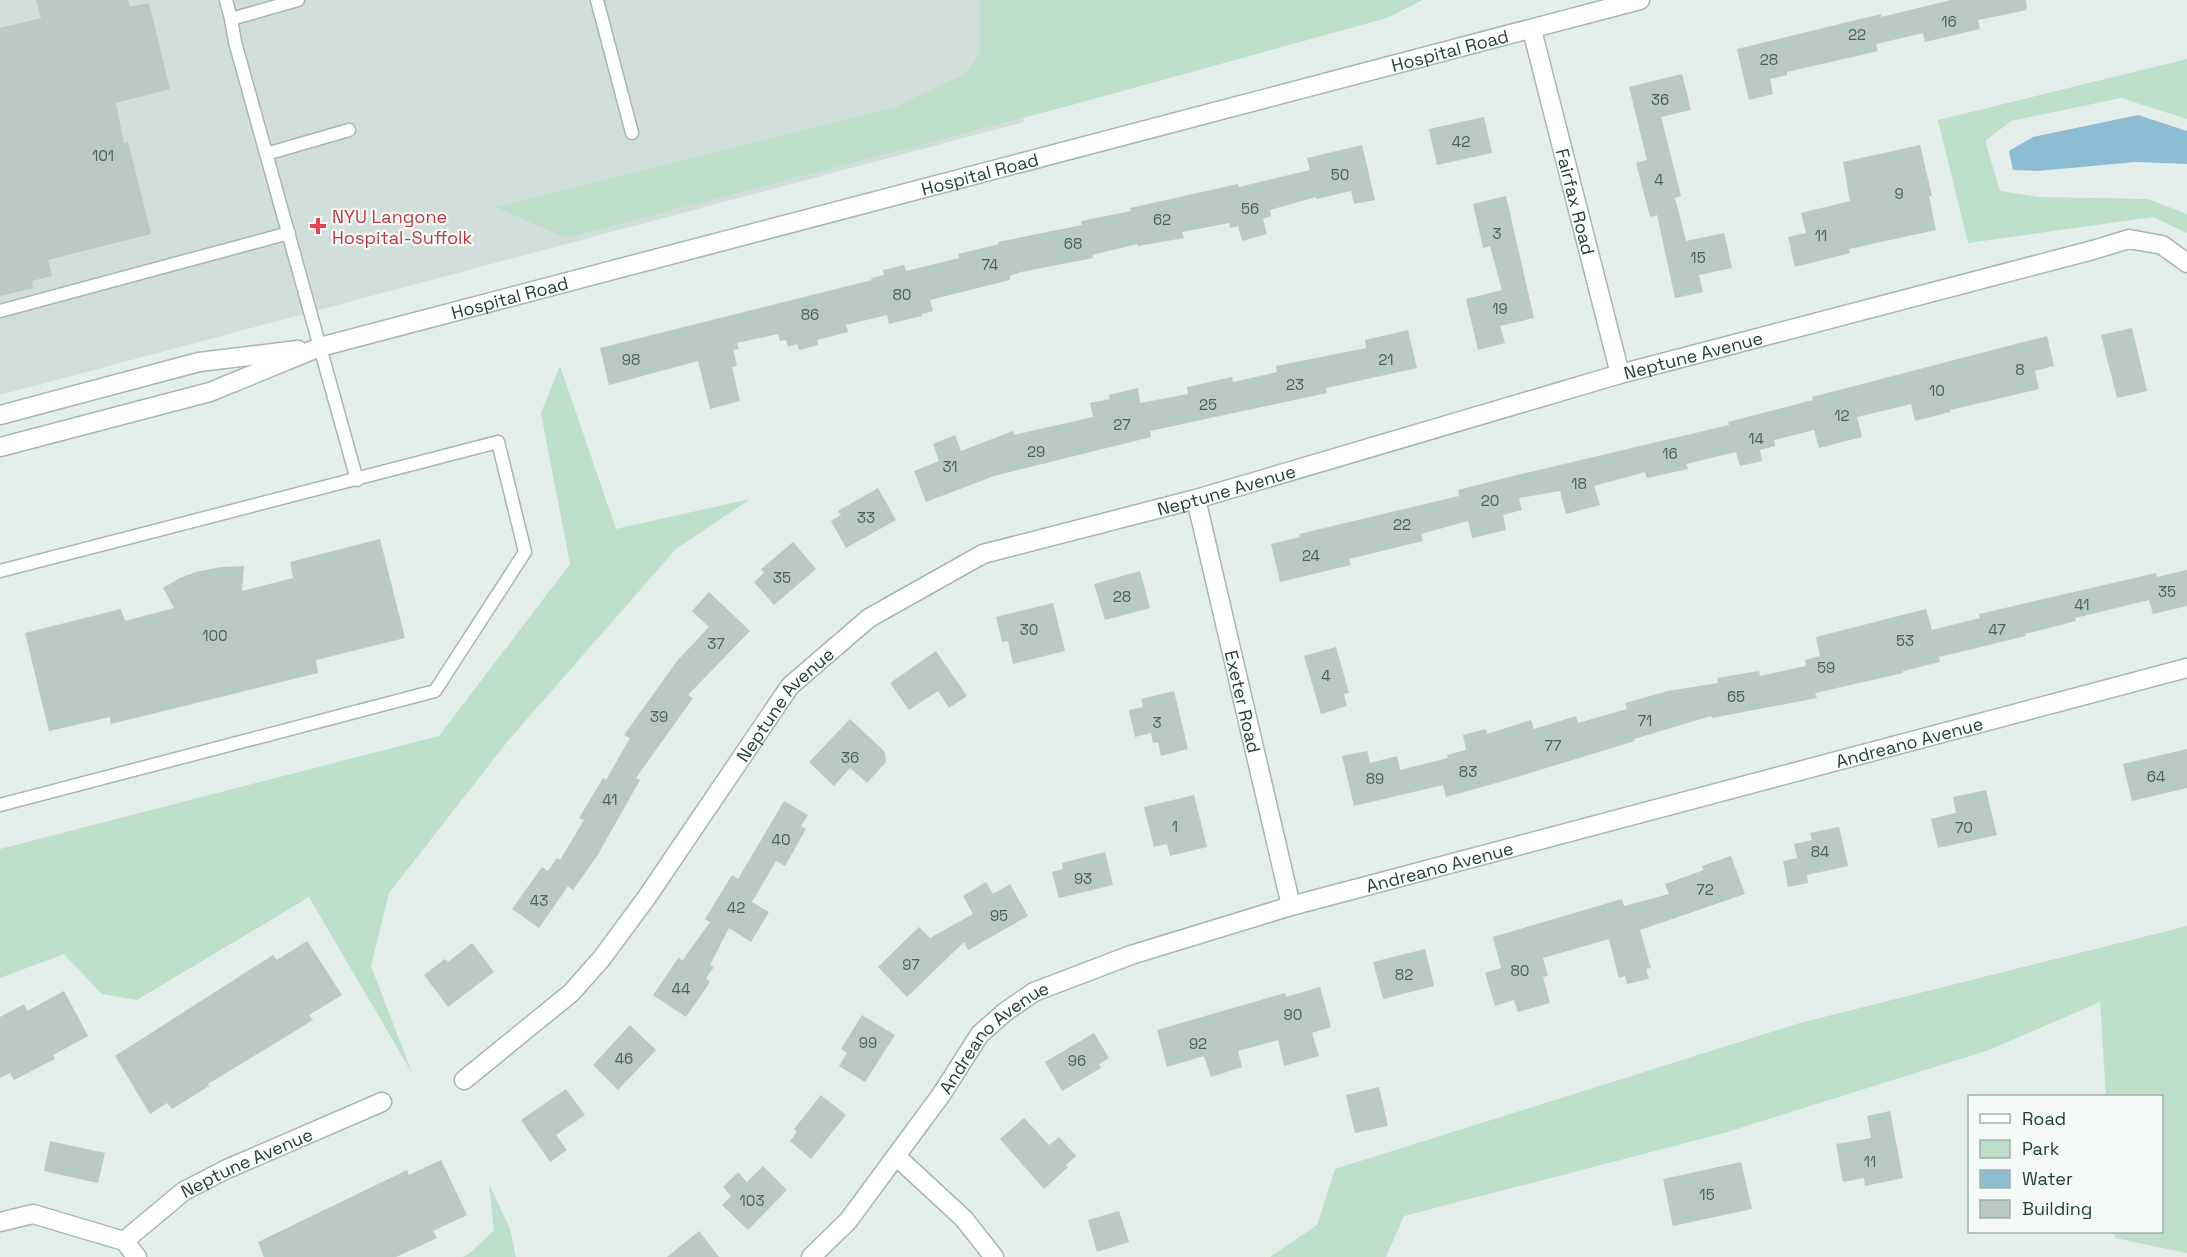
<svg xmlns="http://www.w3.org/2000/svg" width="2187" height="1257" font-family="'Space Grotesk',sans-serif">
  <rect width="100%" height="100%" fill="#e4eeeb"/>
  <path fill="#d2deda" d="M0,0H998L1024,122L0,395Z"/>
  <path fill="#bddfcb" d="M979,0H1423L1387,18L1068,106L566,238L496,207L896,107L966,73L980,53Z
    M2187,59V119L2121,98L2011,121L1985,141L2000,191L2038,197L2148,199L2187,214V233L2153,217L1968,243L1938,120Z
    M560,366L616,529L750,499L676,549L507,742L389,893L371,966L412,1073L309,897L137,1000L102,994L64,954L0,978V849L439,736L570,564L541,413Z
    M2187,926V1253L2115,1238V1232H2162V1096H2106L2100,1002L1989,1050L1724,1133L1404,1216L1386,1257H1270L1317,1225L1335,1169L1800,1023Z
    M489,1184L510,1229L516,1257H463L470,1253L494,1230Z"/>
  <path fill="#8cbdd3" d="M2138,115L2187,131V164L2135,162L2038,171L2013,170L2009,151L2033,137Z"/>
  <path fill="#b9c9c4" d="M36,0H128L130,7L149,3L170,89L116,103L124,143L128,142L151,234L48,260L52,276L32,281L33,288L0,296V28L41,18Z
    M1951,0H2026L2027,10L1978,20L1980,29L1925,42L1923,33L1876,44L1878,51L1787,72V75L1770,79L1773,94L1749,100L1737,49L1881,14V17Z
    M1682,74L1691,110L1661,117L1681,196L1675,198L1686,241L1724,233L1732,268L1699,275L1703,292L1675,298L1657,215L1650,217L1636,163L1647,160L1629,87Z
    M1484,117L1492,153L1437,165L1429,129Z
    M1362,145L1375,200L1354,204L1351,191L1317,199L1316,197L1270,210L1271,216L1263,219L1267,234L1242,241L1238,226L1230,228L1229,223L1182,232L1184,238L1138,246L1137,244L1092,255L1093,258L1021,272L1010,276V280L930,300L933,311L922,314V316L889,324L887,315L846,325L848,332L817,340L818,345L799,350L797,344L788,347L786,340L780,341L778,334L737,343L739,349L733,350L737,366L732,367L740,401L710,409L698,361L609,385L600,348L872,280L871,278L884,275L883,270L904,265L906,271L959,258L958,254L999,244L998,242L1082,225L1081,221L1131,211L1130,208L1238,184L1239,187L1310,170L1307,158Z
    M1920,145L1932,196H1929L1936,230L1849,249L1850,253L1795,267L1788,237L1806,233L1801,213L1850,201L1843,162Z
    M1506,196L1534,318L1500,326L1505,343L1478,350L1466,299L1502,290L1490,246L1483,248L1473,204Z
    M2132,328L2147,391L2117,398L2101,335Z
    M1408,330L1417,368L1326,388L1327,393L1150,431L1151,437L994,476L926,502L914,471L939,461L933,444L955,435L961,451L1013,431L1014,435L1093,417L1090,403L1110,399L1109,395L1138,388L1140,403L1188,394L1187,387L1232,377L1233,382L1277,372L1276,366L1366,348L1365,340Z
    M2047,336L2054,366L2035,371L2039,389L1950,410V412L1915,421L1911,404L1857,417L1862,437L1819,448L1814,430L1774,440L1775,446L1760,450L1762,461L1740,466L1736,452L1686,464L1688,469L1647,478L1645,472L1594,486L1600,505L1566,514L1560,491L1519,498L1522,510L1503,515L1506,530L1472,538L1468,521L1421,534L1423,541L1349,559L1351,565L1280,582L1271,544L1300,537L1299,534L1459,496L1458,490L1513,476L1729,425L1728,422L1813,400L1812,397Z
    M878,488L896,520L846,548L831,521L841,515L838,511Z
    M380,539L405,638L316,660L318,673L111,724L110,717L49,731L25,633L121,609L125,621L174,608L163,588L180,578L196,572L221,567L244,566L242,591L293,578L290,562Z
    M793,542L816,569L774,605L754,582L764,573L761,569Z
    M2187,570V606L2153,614L2149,600L2075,618L2076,621L2025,634L2026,636L1939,657L1940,662L1903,671V673L1815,693L1817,698L1712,718L1711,716L1634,739L1635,741L1507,780L1446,797L1443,785L1354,806L1342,756L1367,751L1370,763L1397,756L1400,770L1448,758L1447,755L1466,750L1463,735L1486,729L1487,734L1531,720L1534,729L1576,716L1578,723L1627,709L1625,703L1668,691L1718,683L1717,678L1759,671L1760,676L1806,666L1805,660L1820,656L1816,637L1926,609L1932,630L1980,618L1979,614L2156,573L2157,577Z
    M1140,571L1150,608L1105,620L1094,584Z
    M709,592L750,631L688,695L693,698L636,778L640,780L597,856L573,890L568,886L539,928L512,909L542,867L548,871L557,858L560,860L584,820L579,818L603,778L606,780L630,738L624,735L677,661L709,627L692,611Z
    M1053,603L1065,651L1013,664L1008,641L1002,642L996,617Z
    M1336,647L1349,693L1344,694L1347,706L1321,714L1304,656Z
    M936,651L967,696L949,708L938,691L909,710L890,683Z
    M1174,691L1188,749L1161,756L1158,742L1153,743L1151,733L1135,737L1129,710L1143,707L1141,699Z
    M850,719L885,752L886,762L867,783L850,768L834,786L809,762Z
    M2187,749V788L2132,801L2123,764Z
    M1986,790L1997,835L1938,848L1931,819L1956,813L1953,797Z
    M1194,795L1207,847L1170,856L1167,844L1154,847L1144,807Z
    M784,801L808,815L801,826L806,829L785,866L776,861L752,902L769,912L751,942L729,928L710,965L714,967L706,978L710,982L686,1017L653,995L679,957L682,961L710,922L705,919L732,875L738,879Z
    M1839,827L1848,866L1807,875L1808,883L1788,887L1783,861L1797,858L1794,844L1812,840L1810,833Z
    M1105,852L1113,885L1059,898L1052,872L1063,869L1062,863Z
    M1731,856L1745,894L1640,930L1651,968L1646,969L1649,979L1627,984L1625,976L1619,978L1609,939L1543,958L1548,976L1543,977L1550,1003L1518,1012L1514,1000L1495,1006L1485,973L1501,968L1493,937L1622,899L1624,906L1669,894L1665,884L1704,870L1702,866Z
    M986,882L993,894L1010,884L1028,916L968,950L964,942L907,997L878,967L919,927L930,938L973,914L963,896Z
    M307,941L342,995L309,1015L313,1020L208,1084L209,1086L172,1109L167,1103L150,1114L115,1056L273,955L277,960Z
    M472,943L494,972L448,1007L424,975L445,959L448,962Z
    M1425,949L1434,986L1383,999L1373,962Z
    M1320,987L1331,1027L1312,1033L1319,1056L1284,1066L1278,1040L1238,1051L1242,1067L1211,1077L1204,1056L1167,1067L1157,1030L1285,993L1286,997Z
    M64,991L88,1036L53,1055L55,1059L14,1080L10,1073L0,1078V1017L24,1004L27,1011Z
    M862,1015L895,1035L865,1082L839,1066L847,1053L841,1049Z
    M630,1025L656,1050L618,1090L593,1065Z
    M1094,1033L1109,1058L1099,1064L1101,1068L1062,1091L1045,1062Z
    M1379,1087L1388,1126L1355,1133L1346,1095Z
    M566,1089L585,1115L556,1135L567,1150L550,1162L521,1120Z
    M821,1095L846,1115L811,1159L790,1141L797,1132L794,1129Z
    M1890,1111L1903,1178L1865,1186L1864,1178L1843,1182L1836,1144L1871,1138L1867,1116Z
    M1024,1118L1049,1145L1059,1137L1076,1156L1066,1165L1068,1167L1044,1189L1000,1139Z
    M50,1141L105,1153L98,1183L44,1171Z
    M441,1160L467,1215L433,1231L437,1238L396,1257H264L258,1242L407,1170L409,1175Z
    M1741,1162L1752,1209L1673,1226L1663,1179Z
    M763,1166L787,1190L748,1230L722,1205L731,1196L723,1187L738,1172L747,1182Z
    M1119,1211L1129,1242L1097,1252L1088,1220Z
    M699,1231L719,1257H667Z"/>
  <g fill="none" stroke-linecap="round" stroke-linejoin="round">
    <defs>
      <path id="service" d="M226,0L231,19L235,42L357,480
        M597,0L632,133
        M231,19L298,0
        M266,154L349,130
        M0,311L289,233
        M0,571L498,442L525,552L435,691L0,805"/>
      <g id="minor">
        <path id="s1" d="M1532,30L1620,374"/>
        <path id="s2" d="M1196,499L1291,906"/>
        <path id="s3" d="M464,1080L571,993L602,958L647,897L790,686L869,618L983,554L1196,499L1620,374L2093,250L2129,239L2162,245L2187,263"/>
        <path d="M896,1156L964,1219L994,1257"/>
        <path d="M0,1222L33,1214L124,1241L137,1257"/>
        <path id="s4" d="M124,1241L184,1191L227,1169L382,1102"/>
        <path id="s5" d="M811,1257L848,1221L941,1095L980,1034L1005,1012L1034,992L1131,955L1291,906L2187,668"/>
      </g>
      <g id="tertiary">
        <path d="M0,415L199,362L298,350"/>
        <path id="s6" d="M0,447L210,392L320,347L1640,0"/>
      </g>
    </defs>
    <use href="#service" stroke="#a6b6b3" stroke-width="15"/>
    <use href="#minor" stroke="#a6b6b3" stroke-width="21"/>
    <use href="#tertiary" stroke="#a6b6b3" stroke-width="21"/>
    <use href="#service" stroke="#fff" stroke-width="12"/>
    <use href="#minor" stroke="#fff" stroke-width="18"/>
    <use href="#tertiary" stroke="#fff" stroke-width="18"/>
  </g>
  <path fill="#e0444e" stroke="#f5faf8" stroke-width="2" d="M315 217h6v6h6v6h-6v6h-6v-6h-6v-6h6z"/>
  <g text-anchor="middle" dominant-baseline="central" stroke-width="4.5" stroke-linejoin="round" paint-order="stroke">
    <g font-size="15" fill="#48625e">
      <text x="1949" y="21">16</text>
      <text x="1857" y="34">22</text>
      <text x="1769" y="59">28</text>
      <text x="1660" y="99">36</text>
      <text x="1461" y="141">42</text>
      <text x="103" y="155">101</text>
      <text x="1340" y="174">50</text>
      <text x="1659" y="179">4</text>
      <text x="1899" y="193">9</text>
      <text x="1250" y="208">56</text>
      <text x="1162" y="219">62</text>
      <text x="1497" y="233">3</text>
      <text x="1821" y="235">11</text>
      <text x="1073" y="243">68</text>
      <text x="1698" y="257">15</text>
      <text x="990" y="264">74</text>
      <text x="902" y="294">80</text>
      <text x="1500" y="308">19</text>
      <text x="810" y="314">86</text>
      <text x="631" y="359">98</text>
      <text x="1386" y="359">21</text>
      <text x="2020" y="369">8</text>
      <text x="1295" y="384">23</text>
      <text x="1937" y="390">10</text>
      <text x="1208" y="404">25</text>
      <text x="1842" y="415">12</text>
      <text x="1122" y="424">27</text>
      <text x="1756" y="438">14</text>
      <text x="1036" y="451">29</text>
      <text x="1670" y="453">16</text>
      <text x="950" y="466">31</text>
      <text x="1579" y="483">18</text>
      <text x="1490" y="500">20</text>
      <text x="866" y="517">33</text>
      <text x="1402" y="524">22</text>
      <text x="1311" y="555">24</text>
      <text x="782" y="577">35</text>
      <text x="2167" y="591">35</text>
      <text x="1122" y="596">28</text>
      <text x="2082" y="604">41</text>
      <text x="1029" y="629">30</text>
      <text x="1997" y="629">47</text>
      <text x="215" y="635">100</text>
      <text x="1905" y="640">53</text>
      <text x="716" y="643">37</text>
      <text x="1826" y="667">59</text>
      <text x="1326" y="675">4</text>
      <text x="1736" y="696">65</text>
      <text x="659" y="716">39</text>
      <text x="1645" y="720">71</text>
      <text x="1157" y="722">3</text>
      <text x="1553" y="745">77</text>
      <text x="850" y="757">36</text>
      <text x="1468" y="771">83</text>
      <text x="2156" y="776">64</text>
      <text x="1375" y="778">89</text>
      <text x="610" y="799">41</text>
      <text x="1175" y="826">1</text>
      <text x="1964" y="827">70</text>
      <text x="781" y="839">40</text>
      <text x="1820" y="851">84</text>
      <text x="1083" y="878">93</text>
      <text x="1705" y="889">72</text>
      <text x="539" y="900">43</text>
      <text x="736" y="907">42</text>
      <text x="999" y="915">95</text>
      <text x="911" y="964">97</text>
      <text x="1520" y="970">80</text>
      <text x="1404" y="974">82</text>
      <text x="681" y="988">44</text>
      <text x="1293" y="1014">90</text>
      <text x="868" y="1042">99</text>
      <text x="1198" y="1043">92</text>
      <text x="624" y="1058">46</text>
      <text x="1077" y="1060">96</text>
      <text x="1870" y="1161">11</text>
      <text x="1707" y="1194">15</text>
      <text x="752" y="1200">103</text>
    </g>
    <g font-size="18" fill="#23403c" stroke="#f5faf8">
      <text stroke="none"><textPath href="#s6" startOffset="1504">Hospital Road</textPath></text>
      <text stroke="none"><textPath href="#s6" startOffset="1018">Hospital Road</textPath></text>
      <text stroke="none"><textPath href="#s1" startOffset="177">Fairfax Road</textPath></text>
      <text stroke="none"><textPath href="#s6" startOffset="532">Hospital Road</textPath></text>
      <text stroke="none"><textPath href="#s3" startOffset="1488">Neptune Avenue</textPath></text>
      <text stroke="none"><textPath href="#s3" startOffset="1002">Neptune Avenue</textPath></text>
      <text stroke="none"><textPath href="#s2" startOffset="208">Exeter Road</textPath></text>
      <text stroke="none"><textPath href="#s3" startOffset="498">Neptune Avenue</textPath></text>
      <text stroke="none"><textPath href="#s5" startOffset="1260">Andreano Avenue</textPath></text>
      <text stroke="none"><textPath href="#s5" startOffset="774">Andreano Avenue</textPath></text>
      <text stroke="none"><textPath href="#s5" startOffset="288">Andreano Avenue</textPath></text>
      <text stroke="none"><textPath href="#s4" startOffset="147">Neptune Avenue</textPath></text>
    </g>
    <g font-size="18" fill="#be3a42" stroke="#f5faf8" text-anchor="start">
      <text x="332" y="216">NYU Langone<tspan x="332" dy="21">Hospital-Suffolk</tspan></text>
    </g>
  </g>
  <rect x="1968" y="1095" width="195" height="138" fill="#f5faf8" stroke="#a1b0ad" stroke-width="1.5"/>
  <rect x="1980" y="1114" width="30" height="9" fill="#ffffff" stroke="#a1b0ad" stroke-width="1.5"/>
  <text x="2022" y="1125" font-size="18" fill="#23403c">Road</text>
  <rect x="1980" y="1140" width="30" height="18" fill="#bddfcb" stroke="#a1b0ad" stroke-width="1.5"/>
  <text x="2022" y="1155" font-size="18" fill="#23403c">Park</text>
  <rect x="1980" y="1170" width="30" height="18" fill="#8cbdd3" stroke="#a1b0ad" stroke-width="1.5"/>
  <text x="2022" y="1185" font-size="18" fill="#23403c">Water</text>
  <rect x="1980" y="1200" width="30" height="18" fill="#b9c9c4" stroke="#a1b0ad" stroke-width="1.5"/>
  <text x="2022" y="1215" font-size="18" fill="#23403c">Building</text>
</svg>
